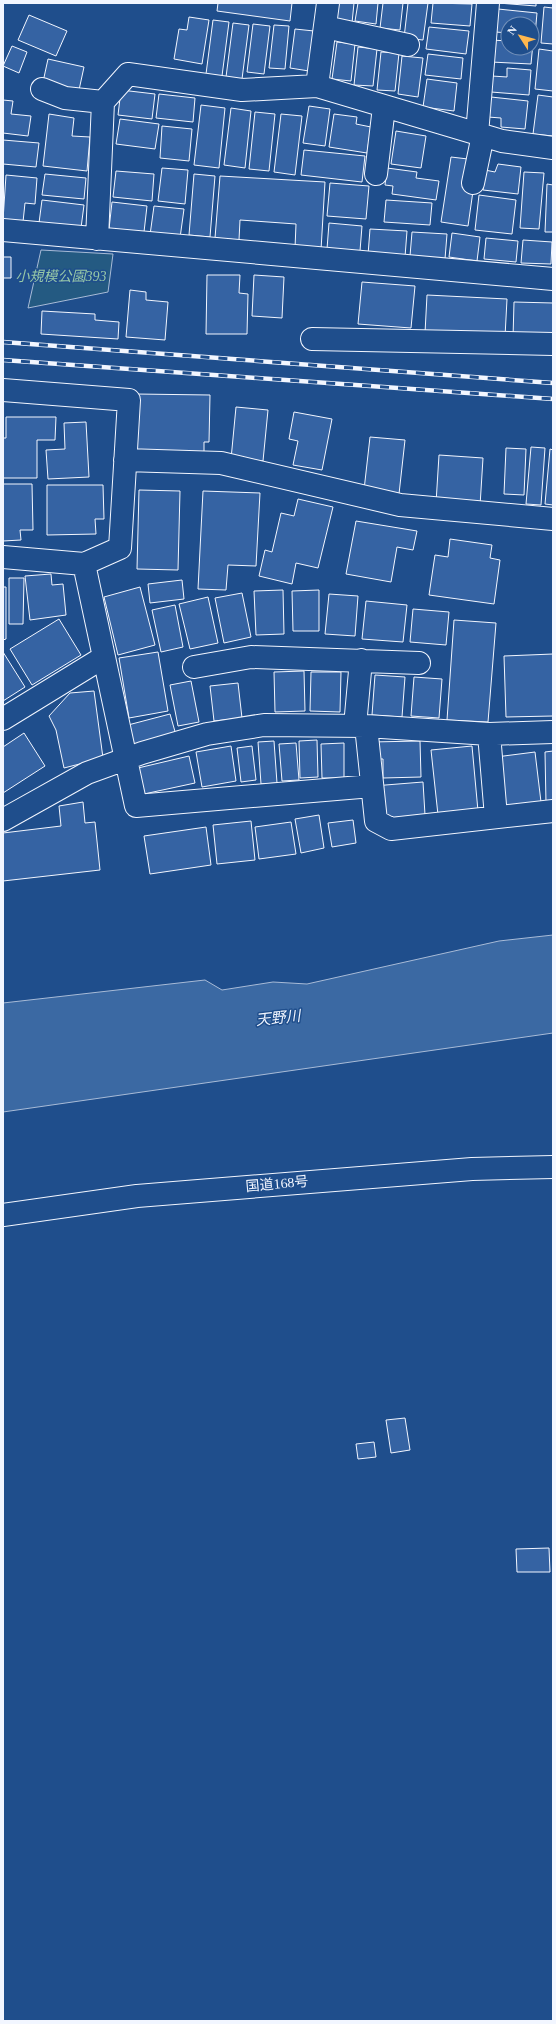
<svg xmlns="http://www.w3.org/2000/svg" width="556" height="2024" font-family="'Times New Roman','Noto Sans JP',serif">
  <rect width="100%" height="100%" fill="#1f4e8c"/>
  <path fill="#245a82" stroke="#a8bbd7" d="M41,250L113,254L108,292L28,308Z"/>
  <path fill="#3b69a3" stroke="#a8bbd7" d="M553,935V1033L3,1112V1003L205,980L222,990L273,982L307,984L499,941Z"/>
  <path fill="#3563a3" stroke="#f2f6ff" d="M218,3H292L290,21L217,11Z
    M336,3H354L352,23L334,21Z
    M358,3H378L376,24L355,21Z
    M383,3H403L400,30L380,28Z
    M408,3H428L423,40L404,38Z
    M433,3L472,4L470,26L431,23Z
    M498,3H536V6Z
    M544,7L553,8V44L541,43Z
    M498,9L537,13L535,35H532V24H508V33L496,32Z
    M29,15L67,31L56,56L18,40Z
    M189,17L209,20L202,64L174,59L179,29L187,30Z
    M213,20L229,22L222,76L206,74Z
    M233,23L249,25L242,79L226,77Z
    M253,24L270,26L264,74L247,72Z
    M274,25L289,26L285,69L269,68Z
    M429,27L469,31L466,54L426,49Z
    M295,29L314,31L309,71L290,68Z
    M492,40L508,41V48H532L533,43L531,64L491,62Z
    M337,42L355,44L351,81L332,79Z
    M12,46L27,52L19,73L3,66Z
    M358,47L377,49L373,86L354,85Z
    M539,49L553,51V91L535,89Z
    M381,52L399,53L395,91L377,90Z
    M428,54L463,58L461,79L425,75Z
    M402,56L423,58L418,97L398,94Z
    M48,59L84,67L79,90L43,82Z
    M507,68L531,70L529,95L491,92L492,76L507,77Z
    M427,79L457,83L454,111L423,107Z
    M121,90L155,94L152,119L118,115Z
    M159,94L195,98L193,122L156,118Z
    M538,95L553,97V136L533,134Z
    M491,97L528,101L525,129L501,127V118L488,117Z
    M3,100L13,101L11,114L31,116L28,136L3,133Z
    M201,105L225,108L219,168L194,165Z
    M309,106L330,109L325,146L303,143Z
    M231,108L251,111L245,168L224,165Z
    M255,112L275,114L269,171L249,169Z
    M49,114L74,118L72,136L90,137L87,171L43,166Z
    M281,114L302,116L295,175L274,172Z
    M334,114L357,117L356,124L371,127L367,153L329,147Z
    M120,119L159,124L155,149L116,144Z
    M162,126L192,129L189,161L160,158Z
    M396,131L426,136L421,168L391,164Z
    M3,140L39,143L36,167L3,164Z
    M304,150L365,156L362,182L301,175Z
    M451,157L468,159L464,189L473,191L468,226L441,222Z
    M498,164L521,167L518,194L483,190L485,170L495,172Z
    M162,168L188,170L185,204L158,201Z
    M387,168L417,172L416,178L439,181L436,200L392,194L393,186L385,185Z
    M116,171L154,174L152,201L113,197Z
    M524,172L544,173L539,229L520,228Z
    M45,174L86,178L84,199L42,195Z
    M194,174L215,176L210,237L189,235Z
    M6,175L37,178L35,204L25,203L23,222L3,220Z
    M220,176L325,182L321,250L295,248L296,224L240,220L239,240L215,238Z
    M330,183L369,186L366,219L327,216Z
    M547,184L553,185V232H545Z
    M479,195L516,200L512,234L475,230Z
    M42,200L84,205L81,228L39,223Z
    M386,200L432,203L430,225L384,222Z
    M112,202L147,206L144,232L109,229Z
    M154,206L184,209L180,238L150,235Z
    M329,223L362,226L360,251L327,249Z
    M370,229L407,231L405,257L368,255Z
    M412,232L447,234L445,259L410,256Z
    M452,233L480,237L477,261L449,257Z
    M486,238L518,241L516,262L484,259Z
    M523,240L552,242L551,264L521,263Z
    M3,257H11V278H3Z
    M207,275H240L239,293L248,294L247,334H206Z
    M254,275L284,277L282,318L252,316Z
    M362,282L415,286L411,328L358,324Z
    M130,290L146,292V300L168,302L165,340L126,337Z
    M427,295L507,299L505,337L425,333Z
    M514,302L553,303V339L513,338Z
    M42,311L95,314V320L119,322L118,339L41,334Z
    M136,394L210,395L209,442H204V453L135,452Z
    M236,407L268,410L263,461L231,459Z
    M294,412L332,419L322,470L293,465L298,441L289,439Z
    M6,417H56L55,440H37V478H3V438H6Z
    M86,422L89,477L48,479L46,450L65,449L64,423Z
    M370,437L405,440L399,494L364,490Z
    M531,447L545,448L541,505L526,504Z
    M506,448L526,449L524,495L504,494Z
    M550,449L553,450V505L545,504Z
    M439,455L483,458L480,506L436,503Z
    M3,484H32L33,530H20L21,540L3,541Z
    M47,485H103L104,519H95L96,534L47,535Z
    M139,490L180,491L178,570L137,569Z
    M203,491L260,493L256,566L228,565L226,590L198,589Z
    M298,499L333,507L318,568L296,563L292,584L259,576L265,550L272,552L281,513L294,516Z
    M356,521L417,531L413,550L397,547L391,582L346,574Z
    M450,539L492,545L490,558L500,560L494,604L429,595L435,555L448,557Z
    M51,574L52,585L63,584L66,615L30,620L25,576Z
    M9,578H24L23,624H9Z
    M182,580L184,599L150,603L148,584Z
    M3,587H6V639L3,640Z
    M140,587L155,645L118,655L104,597Z
    M283,590L284,634L256,635L254,591Z
    M319,590V631H293L292,591Z
    M242,593L251,637L224,643L215,598Z
    M329,594L358,596L355,636L325,634Z
    M208,597L218,643L190,649L179,604Z
    M366,601L407,605L403,642L362,639Z
    M175,605L183,647L161,652L152,610Z
    M413,609L449,612L446,645L410,642Z
    M59,619L81,655L32,685L10,649Z
    M454,620L496,623L488,722L447,720Z
    M3,652L25,687L3,701Z
    M158,652L168,711L129,718L119,658Z
    M553,654V716L506,717L504,656Z
    M304,671L305,711L275,712L274,672Z
    M311,672H341L340,712L310,711Z
    M375,675L405,677L402,717L372,715Z
    M414,677L442,679L439,718L411,716Z
    M191,681L199,722L178,726L170,685Z
    M238,683L242,718L214,721L210,686Z
    M94,691L103,758L64,768L56,730L49,716L70,693Z
    M170,714L176,735L134,746L128,725Z
    M24,733L45,766L3,793V747Z
    M317,740L318,777L300,778L299,741Z
    M274,741L277,783L261,784L258,742Z
    M420,741L421,777L383,778V759H371V742Z
    M296,743L299,780L282,781L279,744Z
    M344,743V778H322L321,744Z
    M231,746L236,781L202,787L196,752Z
    M252,746L256,780L241,782L237,748Z
    M472,746L478,811L438,815L431,750Z
    M553,751V803L546,804L545,752Z
    M535,752L541,802L502,808L496,757Z
    M189,756L195,783L144,794L138,768Z
    M423,782L425,815L376,819L373,786Z
    M83,802L85,823L95,822L100,870L3,881V833L61,826L59,806Z
    M319,815L324,848L301,853L295,819Z
    M353,820L356,843L332,847L328,823Z
    M251,821L255,860L217,864L213,825Z
    M291,822L296,854L259,859L255,827Z
    M206,827L211,865L150,874L144,836Z
    M405,1418L410,1450L391,1453L386,1420Z
    M374,1442L376,1457L358,1459L356,1444Z
    M549,1548L550,1572H517L516,1549Z"/>
  <g fill="none" stroke-linecap="round" stroke-linejoin="round">
    <defs>
      <path id="minor" d="M325,27L408,45
        M317,86L328,3
        M42,89L65,98L103,102
        M477,134L488,3
        M376,174L384,107
        M473,183L483,135
        M3,230L553,279
        M97,239L103,102L128,74L242,90L317,86L502,141L553,148
        M312,339L553,344
        M3,390L129,400L120,548L84,564L3,557
        M125,460L221,463L400,505L553,519
        M84,564L136,806L372,786
        M194,667L251,657L419,663
        M3,719L104,657
        M355,726L361,660
        M366,726L376,821L391,829L553,811
        M489,734L496,817
        M3,820L87,773L142,753L207,734L264,725L366,726L489,734L553,732"/>
      <path id="highway" d="M3,1215L137,1196L472,1169L553,1167"/>
    </defs>
    <use href="#minor" stroke="#f2f6ff" stroke-width="24"/>
    <use href="#highway" stroke="#f2f6ff" stroke-width="24"/>
    <use href="#minor" stroke="#1f4e8c" stroke-width="22"/>
    <use href="#highway" stroke="#1f4e8c" stroke-width="22"/>
    <defs>
      <path id="rail" d="M3,342L553,383
        M3,360L553,399"/>
    </defs>
    <use href="#rail" stroke="#f2f6ff" stroke-width="4.5"/>
    <use href="#rail" stroke="#1f4e8c" stroke-width="3" stroke-dasharray="9" stroke-linecap="butt"/>
  </g>
  <g text-anchor="middle" dominant-baseline="central" stroke-width="3" stroke-linejoin="round" paint-order="stroke">
    <g font-size="14" font-style="italic" fill="#97c8a6" stroke="#1f4e8c">
      <text x="61" y="276">小規模公園393</text>
    </g>
    <g font-size="14" fill="#f2f6ff" stroke="#1f4e8c">
      <text transform="translate(277 1184) rotate(-5)">国道168号</text>
    </g>
    <g font-size="15" font-style="italic" fill="#f2f6ff" stroke="#1f4e8c">
      <text transform="translate(278 1018) rotate(-6)">天野川</text>
    </g>
  </g>
  <rect width="556" height="2024" fill="none" stroke="#f2f6ff" stroke-width="8"/>
  <g transform="translate(520 36) rotate(306)"><circle r="19" fill="#1f4e8c" stroke="#7391ba"/>
  <path d="M0-3L7 15L0 10L-7 15Z" fill="#ffb74d"/>
  <text y="-6" font-size="11" font-weight="bold" text-anchor="middle" fill="#f2f6ff">N</text>
  </g>
</svg>
